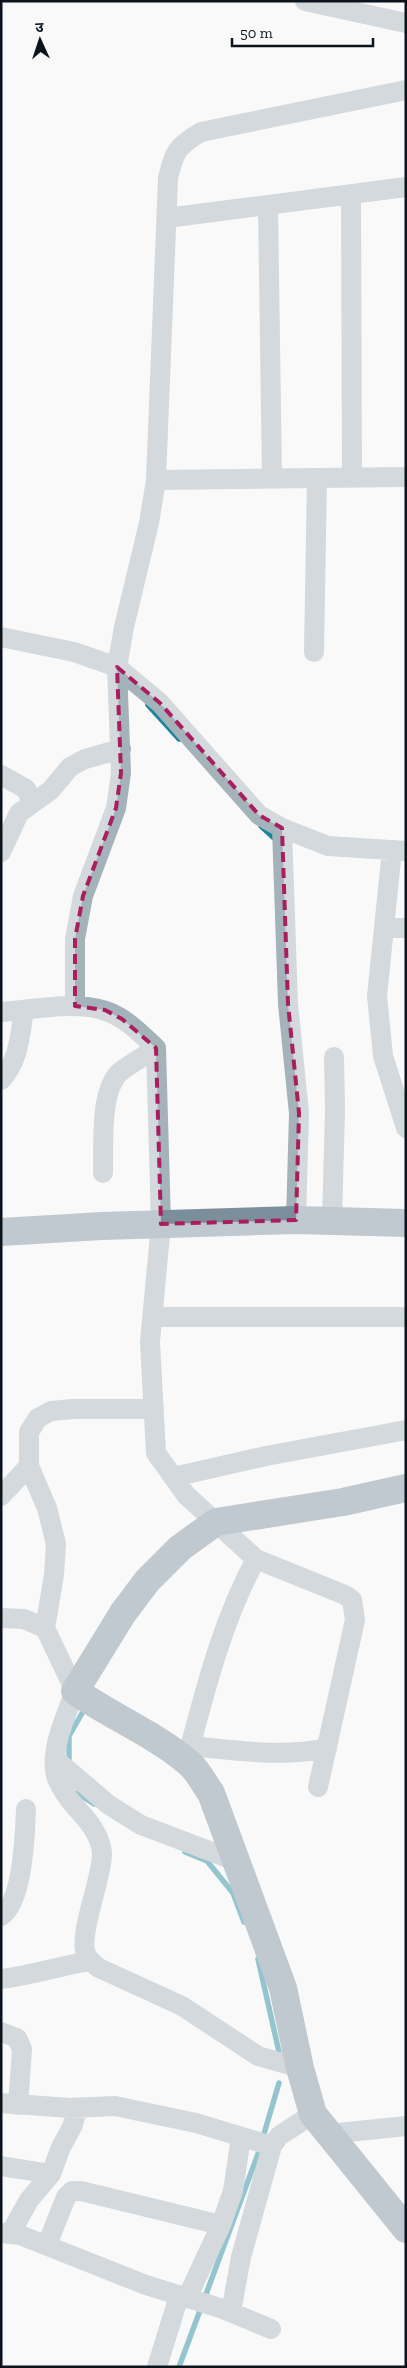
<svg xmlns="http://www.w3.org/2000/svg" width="407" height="2368" font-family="'Zilla Slab','Noto Sans Devanagari',serif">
  <rect width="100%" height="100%" fill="#f9f9f9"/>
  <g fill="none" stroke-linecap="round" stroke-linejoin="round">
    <path stroke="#1a869b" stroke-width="5.5" d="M148,705L179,739
      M261,826L274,838
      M69,1763V1736L85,1708
      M77,1793L94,1804
      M185,1852L207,1861L233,1893L244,1922
      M258,1959L279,2052
      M179,2367L258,2154L279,2083"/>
    <path stroke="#a4b2ba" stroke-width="20" d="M305,1L406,23
      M351,195L352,478
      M268,205L272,478
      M167,218L406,187
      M156,480L406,477
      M1,637L74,652L117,667L160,703L259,815L282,828L328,846L406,851
      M314,652L317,478
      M1,775L26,789L32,802
      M282,828L288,1004L299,1113L296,1220
      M392,850L377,996L383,1056L406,1128
      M1,852L19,813L51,790L70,767L85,759L121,749
      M384,928H406
      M75,1006V939L83,896L116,808L121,773L117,667L124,627L149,523L156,480L168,178C175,151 176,147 201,132L406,90
      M1,1012C34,1010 75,1000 106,1011C126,1018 141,1034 156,1048L161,1224L150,1342L156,1453L186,1495L256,1559L345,1595L352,1600L355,1620L318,1787
      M1,1080C19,1061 20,1035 24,1010
      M103,1173C104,1146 99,1091 120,1072C131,1063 145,1056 156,1048
      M332,1220L335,1110L334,1057
      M153,1317H406
      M173,1477L266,1456L406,1430
      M1,1496L29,1466
      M1,1618L24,1619L45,1628L75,1691C66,1715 48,1754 57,1779C63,1793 72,1803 81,1813C91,1824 101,1838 102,1853C103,1876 78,1934 86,1954C89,1961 94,1964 99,1968L182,2006L258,2056L300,2068
      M45,1628L54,1575L56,1544L47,1508L29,1466V1432L38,1418L51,1411L73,1409H154
      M191,1746C236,1750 281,1758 327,1748
      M55,1759L109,1805L141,1825L236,1861
      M186,1762C205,1692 221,1623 256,1559
      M1,1916C23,1902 25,1835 26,1809
      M1,1979C32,1975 60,1966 90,1961
      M1,2032L17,2038L22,2049L18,2105
      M1,2103L70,2108L115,2106L196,2123L272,2146L241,2257L231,2312
      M329,2134L406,2126
      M272,2146L279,2136L313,2114
      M1,2166L51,2174
      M1,2233L20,2235L146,2285L223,2309L271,2329
      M10,2234L29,2200L51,2174L61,2147L72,2127L78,2108
      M47,2245L66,2197L72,2191H81L221,2225
      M187,2298L221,2225L233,2191L241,2137
      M157,2367L179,2296"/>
    <path stroke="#7b8f9b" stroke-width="28" d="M1,1232L102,1226L296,1220L406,1223
      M406,1488L343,1502L216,1522L180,1548L147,1581L123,1613L75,1691C112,1717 157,1735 191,1765C199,1773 205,1785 211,1793L283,1988L300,2068L313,2114L406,2229"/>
  </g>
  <path d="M0 0H407V2368H0ZM117,667L160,703L259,815L282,828L288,1004L299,1113L296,1220L161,1224L156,1048L122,1019L105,1010L75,1006V939L83,896L116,808L121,773Z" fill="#f9f9f9" fill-opacity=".55" fill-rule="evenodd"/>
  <path fill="none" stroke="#aa1e5f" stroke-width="4" stroke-dasharray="10 6" stroke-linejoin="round" d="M117,667L160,703L259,815L282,828L288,1004L299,1113L296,1220L161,1224L156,1048L122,1019L105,1010L75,1006V939L83,896L116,808L121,773Z"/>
  <rect width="407" height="2368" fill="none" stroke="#0b131c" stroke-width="5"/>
  <g transform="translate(40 40) rotate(357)" stroke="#f9f9f9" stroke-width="4" paint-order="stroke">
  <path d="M0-4L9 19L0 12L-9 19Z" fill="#0b131c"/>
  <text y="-8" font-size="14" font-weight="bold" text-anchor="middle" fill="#0b131c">उ</text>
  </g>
  <path d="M232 38v8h141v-8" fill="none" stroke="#0b131c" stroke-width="2.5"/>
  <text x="240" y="38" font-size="15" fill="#0b131c" stroke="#f9f9f9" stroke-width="4" paint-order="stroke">50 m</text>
</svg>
